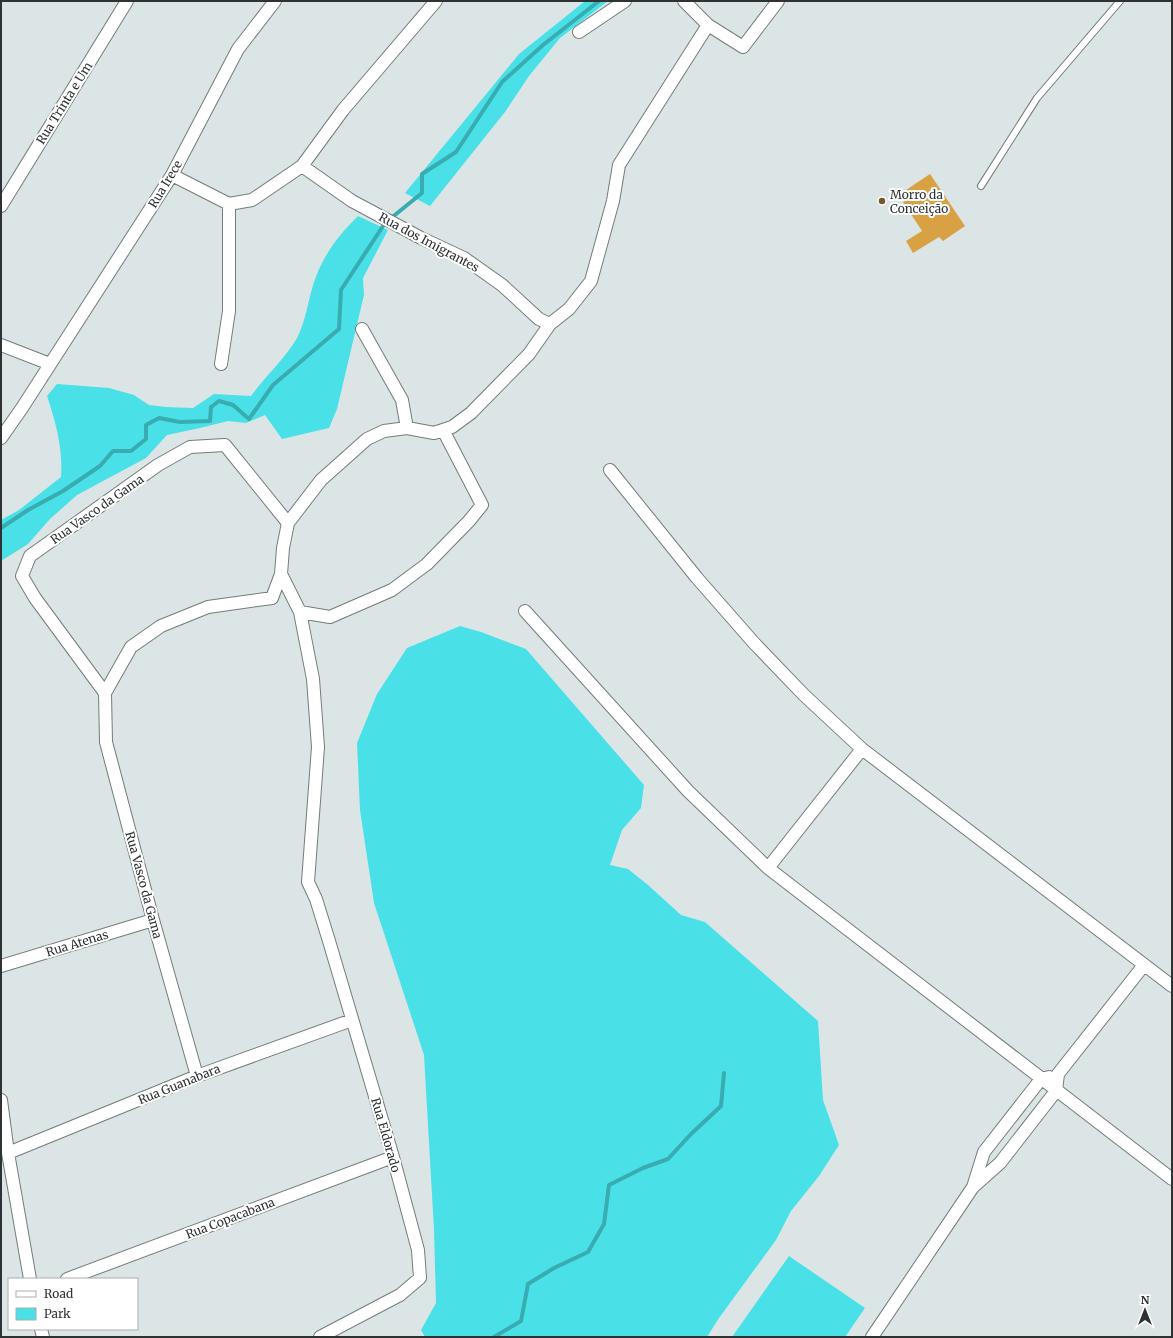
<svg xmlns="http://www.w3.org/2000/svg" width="1173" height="1338" font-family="Merriweather,serif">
  <rect width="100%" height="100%" fill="#dce5e5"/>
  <path fill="#49e1e7" d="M585,1H608L560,38L529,76L505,112L430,206L405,193L519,54Z
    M358,216L388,230L363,278L364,295L337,409L329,428L282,439L265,415L246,423L228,421L200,428L167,435L146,458L77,495L50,519L28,544L1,561V520L19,510L61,477C63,448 56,423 47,396L57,384L109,388L134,395L149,405L166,407L193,408L214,394L251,396C265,377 286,357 297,338C306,321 308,300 314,282C324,254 337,237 358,216Z
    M460,626L481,632L526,649L644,785L641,808L622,830L610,865L628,869L648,885L681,915L705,922L818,1021L823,1100L839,1145L819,1176L791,1211L776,1240L719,1318L707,1337H425L421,1330L436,1303L434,1230L424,1055L374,903L360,810L357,743L377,694L407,648Z
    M789,1256L865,1308L845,1337H732Z"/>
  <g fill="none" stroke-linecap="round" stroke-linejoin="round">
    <path stroke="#38acb1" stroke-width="4" d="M1,528L28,510L63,491L100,466L113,451H131L146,439V425L159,418L180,422L210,421L211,407L219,401L233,405L249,419L273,385L339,329L341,290L385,223L422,193V174L456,152L502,82L543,45L599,1
      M494,1337L521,1321L528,1284L554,1268L588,1252L604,1224L609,1185L643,1168L668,1159L691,1134L721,1106L724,1073"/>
  </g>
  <path fill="#d8a144" d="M930,174L965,226L943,241L939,237L913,253L906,241L922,231L903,202L911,197L906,190Z"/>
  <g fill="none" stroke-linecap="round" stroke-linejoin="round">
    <defs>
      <path id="service" d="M981,186L1037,98L1120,1"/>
      <path id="minor" d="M684,1L708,25L743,47L778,1
        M579,32L625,1
        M302,166L352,201L421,238L464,258L502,285L539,319L550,324
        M172,175L229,204L252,200L302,166L343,110L436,1
        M1,206L127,1
        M362,329L402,400L407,428
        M1,345L50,364
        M221,364L229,311V204
        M1,438L22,408L172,175L238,49L275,1
        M610,470L697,578L754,643L804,695L862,749L1172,986
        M281,574L300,612L330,617L392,590L427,564L469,521L482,505L443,430
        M525,611L688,791L768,868L1172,1179
        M300,612L313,679L318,747L308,882L316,899L329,941L393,1157L418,1250L420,1278L400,1295L320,1337
        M105,693L35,598L22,576L30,556L158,465L190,447L225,445L288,523
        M768,868L862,749
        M1,966L153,920
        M197,1076L153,920L106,742L105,693L131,647L161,626L208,607L272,598L281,574L283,548L288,523L321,480L367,439L384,431L407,428L434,433L452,427L471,413L529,354L550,324L569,309L591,281L613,201L619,165L708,25
        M1,1100L8,1153L30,1279
        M8,1153L197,1076L352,1020
        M973,1187L984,1152L1041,1079L1049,1077
        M67,1279L393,1157
        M41,1329L43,1337
        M872,1337L973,1187L1000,1163L1056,1091L1058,1074L1144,965"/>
    </defs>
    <use href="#service" stroke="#747b7b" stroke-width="8"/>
    <use href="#minor" stroke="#747b7b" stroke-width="14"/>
    <use href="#service" stroke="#fff" stroke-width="6"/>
    <use href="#minor" stroke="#fff" stroke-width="12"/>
  </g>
  <circle fill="#75592c" stroke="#fff" stroke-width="1.5" cx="882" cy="201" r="4"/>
  <g text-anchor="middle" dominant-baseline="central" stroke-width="4" stroke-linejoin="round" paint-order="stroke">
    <g font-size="12" fill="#2f3233" stroke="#fff">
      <text transform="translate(64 103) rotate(-58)">Rua Trinta e Um</text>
      <text transform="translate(165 184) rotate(-59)">Rua Irece</text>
      <text transform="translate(429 242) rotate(28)">Rua dos Imigrantes</text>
      <text transform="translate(97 509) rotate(-35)">Rua Vasco da Gama</text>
      <text transform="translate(144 885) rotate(75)">Rua Vasco da Gama</text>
      <text transform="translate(77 943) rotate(-17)">Rua Atenas</text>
      <text transform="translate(179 1084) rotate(-22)">Rua Guanabara</text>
      <text transform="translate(386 1135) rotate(74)">Rua Eldorado</text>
      <text transform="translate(230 1218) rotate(-21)">Rua Copacabana</text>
    </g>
    <g font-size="12" fill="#2f3233" stroke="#fff" text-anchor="start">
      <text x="890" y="194">Morro da<tspan x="890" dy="14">Conceição</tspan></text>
    </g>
  </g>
  <rect width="1173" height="1338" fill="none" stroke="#2f3233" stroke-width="4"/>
  <rect x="8" y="1278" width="130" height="52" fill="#ffffff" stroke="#acadad"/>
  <rect x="16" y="1291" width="20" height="6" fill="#ffffff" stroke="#acadad"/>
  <text x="44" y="1298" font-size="12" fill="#2f3233">Road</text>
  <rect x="16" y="1308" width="20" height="12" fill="#49e1e7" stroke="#acadad"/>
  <text x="44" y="1318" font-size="12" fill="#2f3233">Park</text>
  <g transform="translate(1145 1310)" stroke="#ffffff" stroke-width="3" paint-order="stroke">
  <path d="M0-3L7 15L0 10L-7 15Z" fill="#2f3233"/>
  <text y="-6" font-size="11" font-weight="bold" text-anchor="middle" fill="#2f3233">N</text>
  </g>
</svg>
